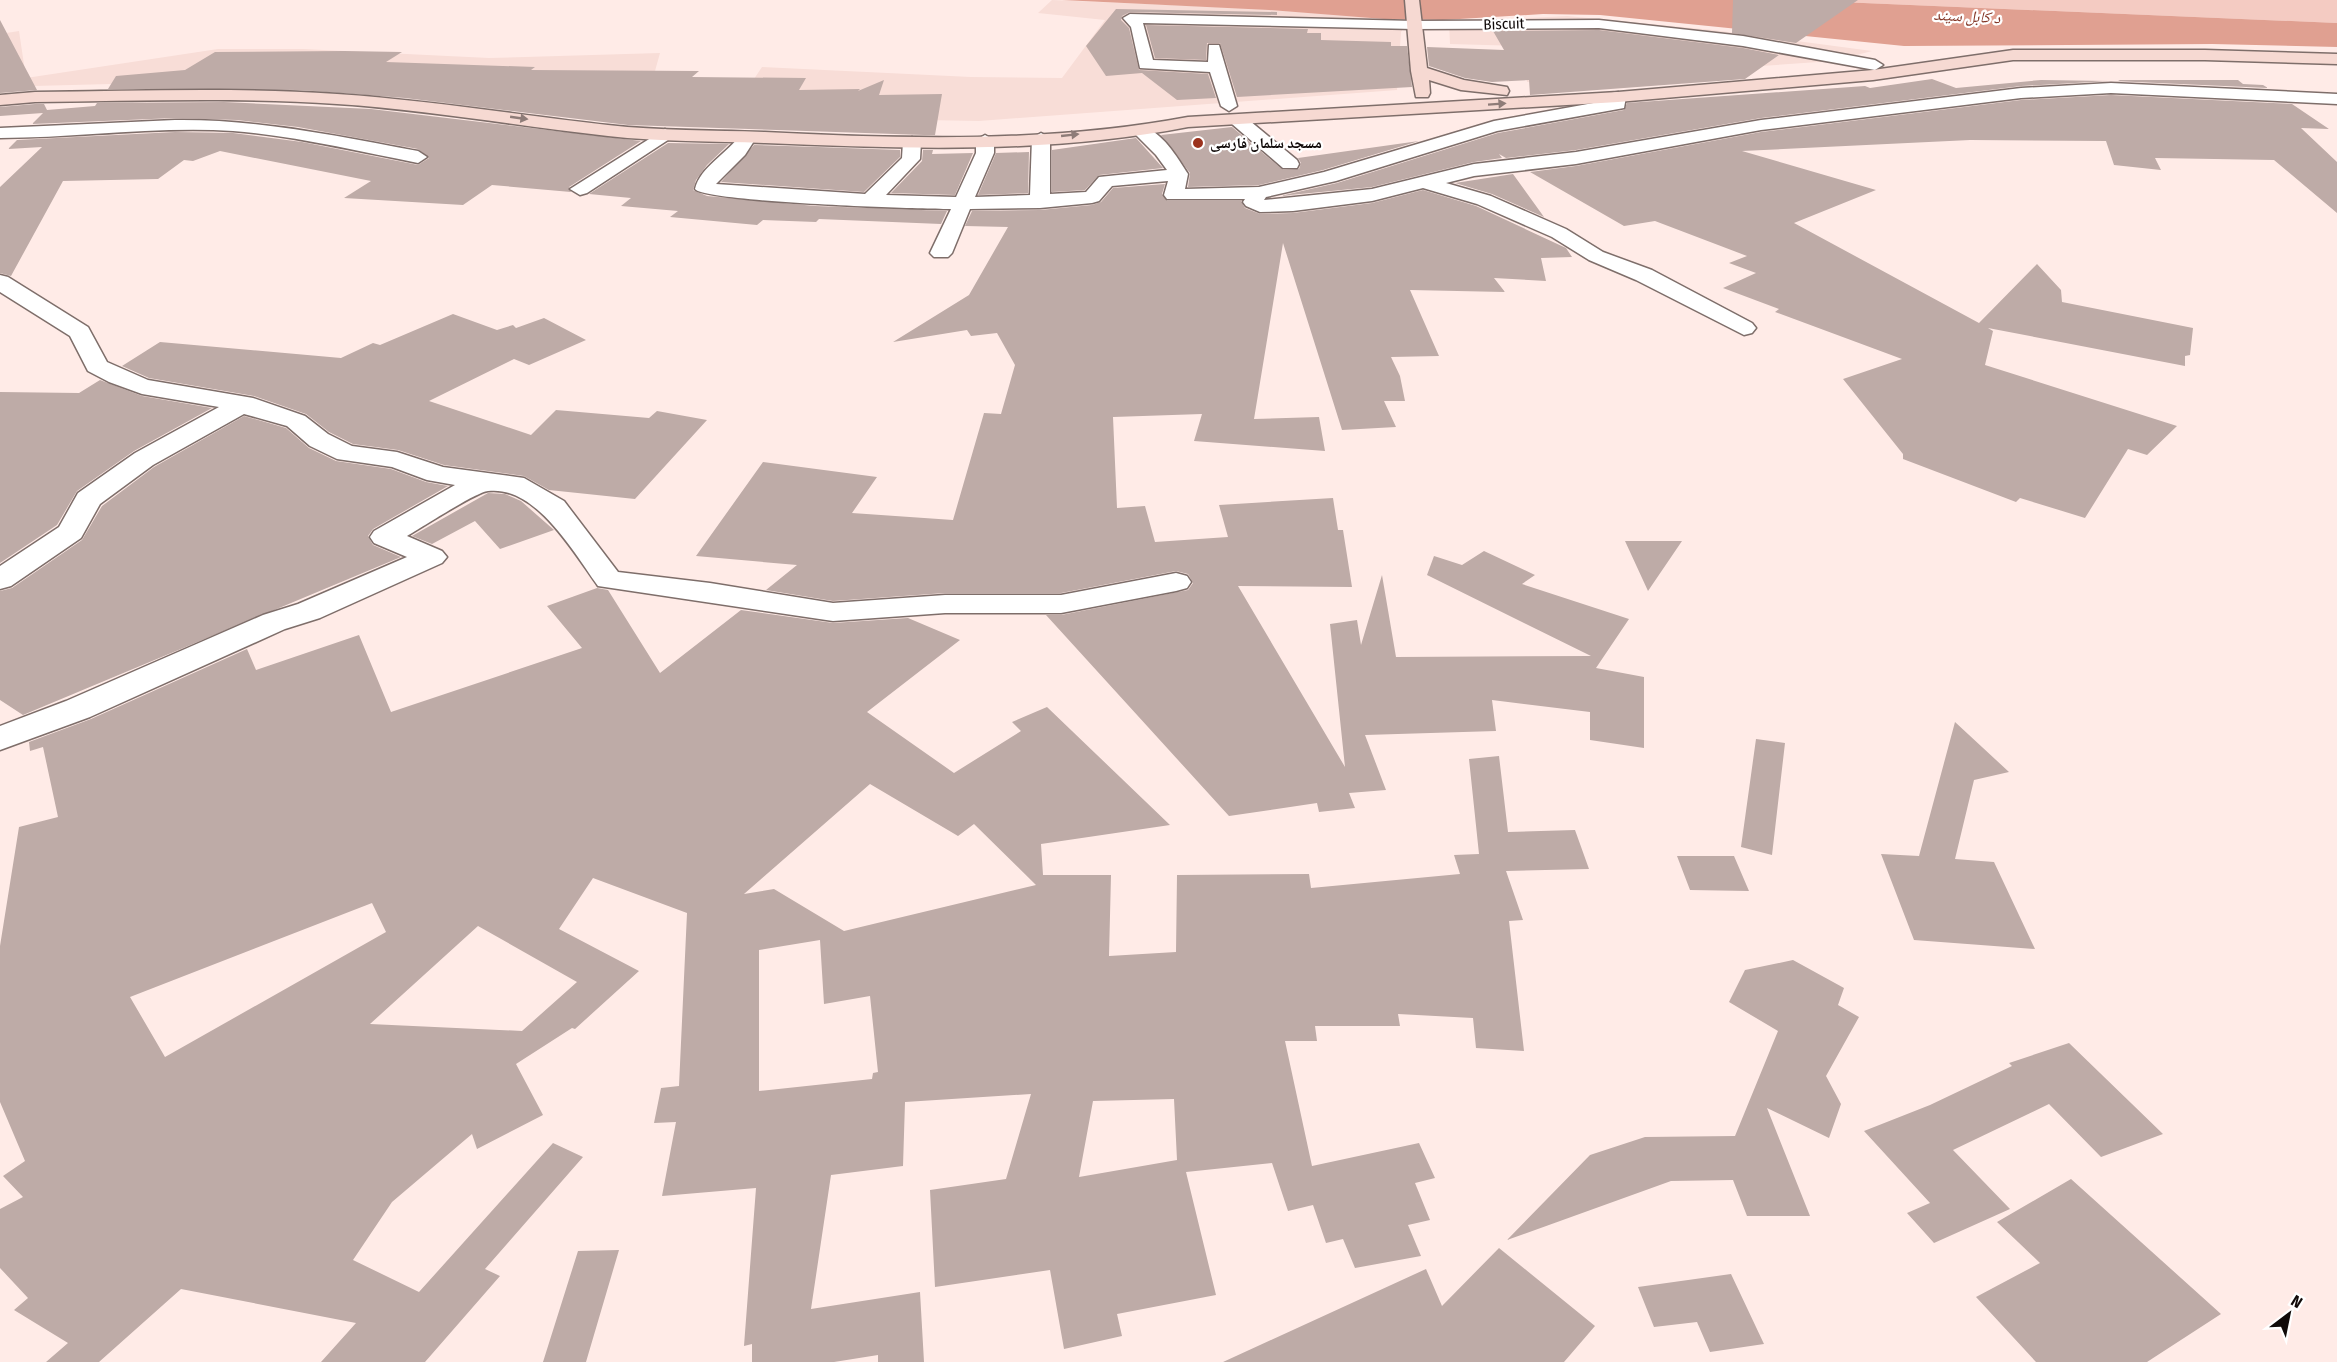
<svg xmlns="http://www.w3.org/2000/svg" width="2337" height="1362" font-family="'Fira Sans Condensed','Noto Naskh Arabic',sans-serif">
  <rect width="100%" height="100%" fill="#ffebe7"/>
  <path fill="#f8ddd7" d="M1052,0L1240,8L1409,19L1401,32L1397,90L979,121L711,116L267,80L33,86L26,78L17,90L0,92V34L19,31L26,78L218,49H303L489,58L660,53L655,71L692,76L690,84L750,85L762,67L971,77L1062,78L1105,20L1038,13Z
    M1567,16L1713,30L1872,51L1833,61L1527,82L1522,46L1450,44L1449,22Z"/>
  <path fill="#f4cbc2" d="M1793,0H2337V23Z"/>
  <path fill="#e0a091" d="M1062,0H1793L2337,23V47L2212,44L1904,46L1600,15L1543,14L1443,20L1384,19L1269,10Z"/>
  <path fill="#beaba7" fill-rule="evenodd" d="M1733,0H1858L1796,43L1732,33Z
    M1116,9L1277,12V15L1130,12L1122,16L1121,20L1129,28L1139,70L1208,74L1216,98L1177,100L1142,73L1106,76L1086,46Z
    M0,20L37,90L0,93Z
    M1146,25L1308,29L1307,33H1321V40L1391,42V46H1407L1412,87L1237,97L1220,43H1207L1206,60L1155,58Z
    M1599,30L1743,48L1779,55L1745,79L1530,95L1529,80L1492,82L1465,78L1429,66L1427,47L1504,50L1493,31Z
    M344,51L402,52L386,62L535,67L531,70L699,71L692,77L806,78L799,90L860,89L858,91L884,80L879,95L942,94L935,135H924L628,125L405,98L300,90L108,89L116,76L185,70L215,52Z
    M1932,79L1956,88L2041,80L2109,81L2021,86L1761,118L1576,150L1506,158L1499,154L1502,158L1474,162L1372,187L1280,196L1337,183L1498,133L1624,110L1627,103L1865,86L1870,88Z
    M2118,80H2238L2243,84L2263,85L2268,88L2114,81H2120Z
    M2111,95L2292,104L2329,129L2301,128L2337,162V213L2274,160L2155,158L2161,170L2114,165L2106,141L1970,140L1742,151L1876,190L1794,223L1979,323L2037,264L2061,290L2062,302L2193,328L2190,355L2185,356V366L1988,328L1993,331L1985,365L2177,426L2147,455L2128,449L2085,518L2020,498L2016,502L1903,459V454L1843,379L1902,359L1775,312L1779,309L1723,288L1756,273L1729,263L1747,256L1655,221L1624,226L1530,172L1576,166L1761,132L2021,100Z
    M224,102L371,109L641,141L569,187L571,192L492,185L463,205L344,198L371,181L220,151L193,161L184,160L158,179L63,181L11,276L0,273V187L42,147L8,149L17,140L175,132L233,133L302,142L418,165L429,158L418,149L298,127L237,120L175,118L32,124L43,113L0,116V107L35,104H44L47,110L95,106L97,103Z
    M1232,127L1283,170L1299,169L1301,163L1298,158L1419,141L1323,170L1259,185L1188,187L1190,173L1161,135Z
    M1136,138L1163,168L1099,175L1085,190L1052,192V150Z
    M668,143L729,144L707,165L696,180L693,190L707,196L815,206L947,211L941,224L819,219L816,222L763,220L757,225L670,217L678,211L621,206L631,198L589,194Z
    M754,145L818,147L900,150V157L864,192L721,182Z
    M923,150H933L932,154L973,153L955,195L891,193L922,161Z
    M1029,152L1028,193L978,195L996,153Z
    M1513,174L1544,217L1492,194L1455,183Z
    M1165,184L1162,194L1167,201H1241L1245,208L1260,214L1293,213L1372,203L1423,190L1476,206L1566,248L1572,257L1541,258L1546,281L1494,278L1505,292L1410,290L1439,356L1391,357L1400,376L1405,401H1384L1396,427L1342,430L1283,243L1254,419L1319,417L1325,451L1194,441L1202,414L1113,417L1117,508L1145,506L1155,542L1228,537L1219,505L1333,498L1338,530H1343L1352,587L1238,586L1345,767L1330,624L1357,620L1361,645L1382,575L1396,657L1591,656L1427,575L1434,556L1462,565L1484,551L1535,575L1522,584L1629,619L1596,668L1644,677V748L1590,740V712L1492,700L1496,731L1365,735L1386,790L1349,793L1355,808L1319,812L1317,803L1229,816L1046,615H1061L1188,590L1193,583L1188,574L1176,571L1061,593H945L833,601L766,590L797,565L696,556L763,462L877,477L852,513L953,520L984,413L1001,414L1015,365L997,333L971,336L967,330L893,342L969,295L1008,227L965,226L972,211L1040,210L1092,205L1101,202L1113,188Z
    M453,314L497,330L513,325L516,328L544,318L586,340L529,365L514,359L429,401L531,435L556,410L649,418L657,411L707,420L635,499L549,490L524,476L444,465L398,450L353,444L329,432L306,414L254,396L149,378L122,366L160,342L341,358L373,343L380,345Z
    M100,380L142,396L212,408L134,451L77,491L57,525L0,563V392L79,393Z
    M244,416L286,428L309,448L336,461L391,469L426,482L448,486L373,529L368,536L373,545L401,557L23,715L0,700V591L12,588L82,540L102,506L154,467Z
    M488,493L505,494L521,501L554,530L500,549L475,521L432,544L412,536Z
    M1625,541H1682L1648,591Z
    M597,588L608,590L660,673L741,610L833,623L908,618L960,640L867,712L954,773L1021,731L1012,722L1047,707L1170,825L1041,844L1043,875H1111L1109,956L1176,952L1177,875L1309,874L1311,888L1460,874L1454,855L1479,854L1469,759L1499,756L1508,832L1575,830L1589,869L1506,871L1523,920L1509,921L1524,1051L1476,1048L1473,1018L1398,1014L1400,1026H1315L1317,1041H1285L1312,1166L1419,1143L1435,1178L1415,1183L1430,1220L1408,1225L1421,1256L1355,1268L1343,1239L1326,1243L1313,1205L1288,1211L1272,1163L1186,1172L1216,1295L1117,1314L1122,1336L1064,1349L1050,1270L935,1287L930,1190L1006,1179L1031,1094L905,1102L903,1166L831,1175L811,1309L920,1292L924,1362H878V1355L834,1362H752V1344L744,1346L756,1188L662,1196L676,1122L654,1123L661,1088L679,1086L687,913L593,878L559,929L639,971L575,1029L572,1028L516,1064L543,1115L477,1149L472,1134L392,1202L353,1260L419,1292L553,1143L583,1157L485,1269L500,1276L425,1362H321L356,1323L181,1289L99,1362H46L68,1343L14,1310L28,1298L0,1268V1209L23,1197L3,1176L25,1161L0,1102V946L19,827L58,817L43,747L30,751L29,742L91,719L247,649L256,670L359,635L391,712L582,648L547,606ZM870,784L958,836L974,824L1036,885L844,931L774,889L744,894ZM372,903L386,932L165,1057L130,997ZM478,926L577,982L522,1031L370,1024ZM820,940L824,1004L870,996L878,1072L873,1073L872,1079L759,1091V950ZM1174,1099L1177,1160L1079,1177L1093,1101Z
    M1955,722L2009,772L1974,780L1955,859L1994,862L2035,949L1914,940L1881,854L1919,856Z
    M1756,739L1785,743L1772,855L1741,847Z
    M1677,856H1734L1749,891L1690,890Z
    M1793,960L1844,988L1838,1005L1859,1017L1826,1076L1841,1104L1829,1138L1767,1108L1810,1216H1747L1733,1180L1671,1181L1507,1240L1590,1155L1645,1137L1735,1136L1778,1031L1729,1002L1745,970Z
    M2069,1043L2163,1134L2101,1157L2049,1104L1953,1150L2010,1209L1934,1243L1907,1213L1930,1203L1864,1131L1930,1105L2012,1066L2009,1063Z
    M2071,1179L2221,1314L2147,1362H2036L1976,1297L2040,1263L1997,1222Z
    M1499,1248L1595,1326L1564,1362H1223L1426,1269L1442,1306Z
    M619,1250L586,1362H543L578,1251Z
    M1731,1274L1764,1344L1710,1352L1697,1322L1654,1327L1638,1287Z"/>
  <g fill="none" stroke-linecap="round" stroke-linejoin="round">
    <defs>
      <path id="street" d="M1130,14L1414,21L1599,20L1743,36L1875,60L1883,65L1875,70L1743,46L1599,28L1414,29L1143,23L1153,60L1208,62L1209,45H1219L1237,106L1229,111L1221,106L1210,72L1140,68L1131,27L1123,18Z
        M2111,83L2337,94V104L2111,93L2021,98L1761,130L1576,164L1474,176L1446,183L1491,196L1566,229L1603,252L1652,270L1752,323L1756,328L1752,333L1744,335L1636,280L1589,260L1552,237L1477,204L1423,188L1372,201L1293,211L1260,212L1246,206L1243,202L1245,199H1167L1164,195L1168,181L1112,186L1099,201L1092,203L1040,208L970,209L952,253L948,257H934L930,253L951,209C921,209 704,202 695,189C700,167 728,153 741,134L747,133L756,138L745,155L716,184L865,194L902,158L903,142L912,137L921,142L920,159L886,195L956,197L976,153V140L985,135L994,140V153L975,197L1030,195L1032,138L1041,133L1050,138V194L1086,192L1099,177L1167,170L1156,155L1132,131L1141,126C1162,131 1177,157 1188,174L1185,189L1259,187L1324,172L1494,121L1610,100L1612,93L1618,92L1626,97L1624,108L1497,131L1336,181L1266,197L1264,200L1372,189L1474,164L1576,152L1761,120L2021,88Z
        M1238,115L1244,116L1297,160L1299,164L1297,168H1283L1232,124L1229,120Z
        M175,120C258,119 337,136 418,151L427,157L418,163C357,151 295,136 233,131C156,126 78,138 0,138V128Z
        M665,129L674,134L671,138L587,193L580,195L570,189Z
        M0,275L8,277L88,327L107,362L148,380L253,398L305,416L328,434L352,446L397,452L443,467L524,478L564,501L618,572L710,583L833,603L945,595H1061L1176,573L1187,576L1191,582L1187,588L1176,591L1061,613H945L833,621L598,586C574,553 536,485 488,491C476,492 421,528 407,536L442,551L447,557L442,563L320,618L285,629L90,717L0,750V726L66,701L263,615L298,604L407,557L374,543L370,537L374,531L455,485L427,480L392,467L337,459L310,446L287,426L244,414L153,465L100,504L81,538L11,586L0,589V566L59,527L78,493L135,453L219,407L142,394L109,382L88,371L70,336L0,292Z"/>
      <path id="secondary" d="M1405,0H1419L1427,68L1464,80L1507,87L1509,91L1507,95L1461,90L1429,80L1430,93L1428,97H1416L1411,71Z
        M2013,50H2205L2337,54V64L2205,60H2013L1873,80L1618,102L1188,127C1050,154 905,149 765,143C713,141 660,142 608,136C518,126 428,110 337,104C237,97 136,101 35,102L0,105V95L35,92C136,91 237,87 337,94C428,100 518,115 608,125C660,131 713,130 765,132C905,139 1050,143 1188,117L1618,92L1873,70Z"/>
    </defs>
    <use href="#street" stroke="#7e6e6a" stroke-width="3"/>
    <use href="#secondary" stroke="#7e6e6a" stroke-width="3"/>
    <use href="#street" fill="#fff" fill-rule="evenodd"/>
    <use href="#secondary" fill="#f6d9d2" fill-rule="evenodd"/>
  </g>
  <defs><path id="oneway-solid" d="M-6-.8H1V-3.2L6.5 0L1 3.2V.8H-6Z" transform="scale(1.5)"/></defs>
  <g fill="#8e7c78">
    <use href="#oneway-solid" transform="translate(1497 104) rotate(-4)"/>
    <use href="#oneway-solid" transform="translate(519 118) rotate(8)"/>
    <use href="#oneway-solid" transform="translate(1070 135) rotate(-6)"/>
  </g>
  <circle fill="#9b321d" stroke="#fff" stroke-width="2" cx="1198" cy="143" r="6"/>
  <g text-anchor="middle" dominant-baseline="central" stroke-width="4.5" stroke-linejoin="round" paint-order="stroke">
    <g font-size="15" fill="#100a09" stroke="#fff">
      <text transform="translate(1504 24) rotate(-2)">Biscuit</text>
    </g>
    <g font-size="15" font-weight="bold" fill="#100a09" stroke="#fff" text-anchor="start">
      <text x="1210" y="143">مسجد سلمان فارسی</text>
    </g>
    <g font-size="16" font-style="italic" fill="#843727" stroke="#fff">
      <text transform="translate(1967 16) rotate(3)">د کابل سيند</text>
    </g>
  </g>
  <g transform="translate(2289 1314) rotate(32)" stroke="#ffffff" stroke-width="4.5" paint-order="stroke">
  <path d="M0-4.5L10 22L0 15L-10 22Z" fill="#100a09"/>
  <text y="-9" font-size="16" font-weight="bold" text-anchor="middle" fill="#100a09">N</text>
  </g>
</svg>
